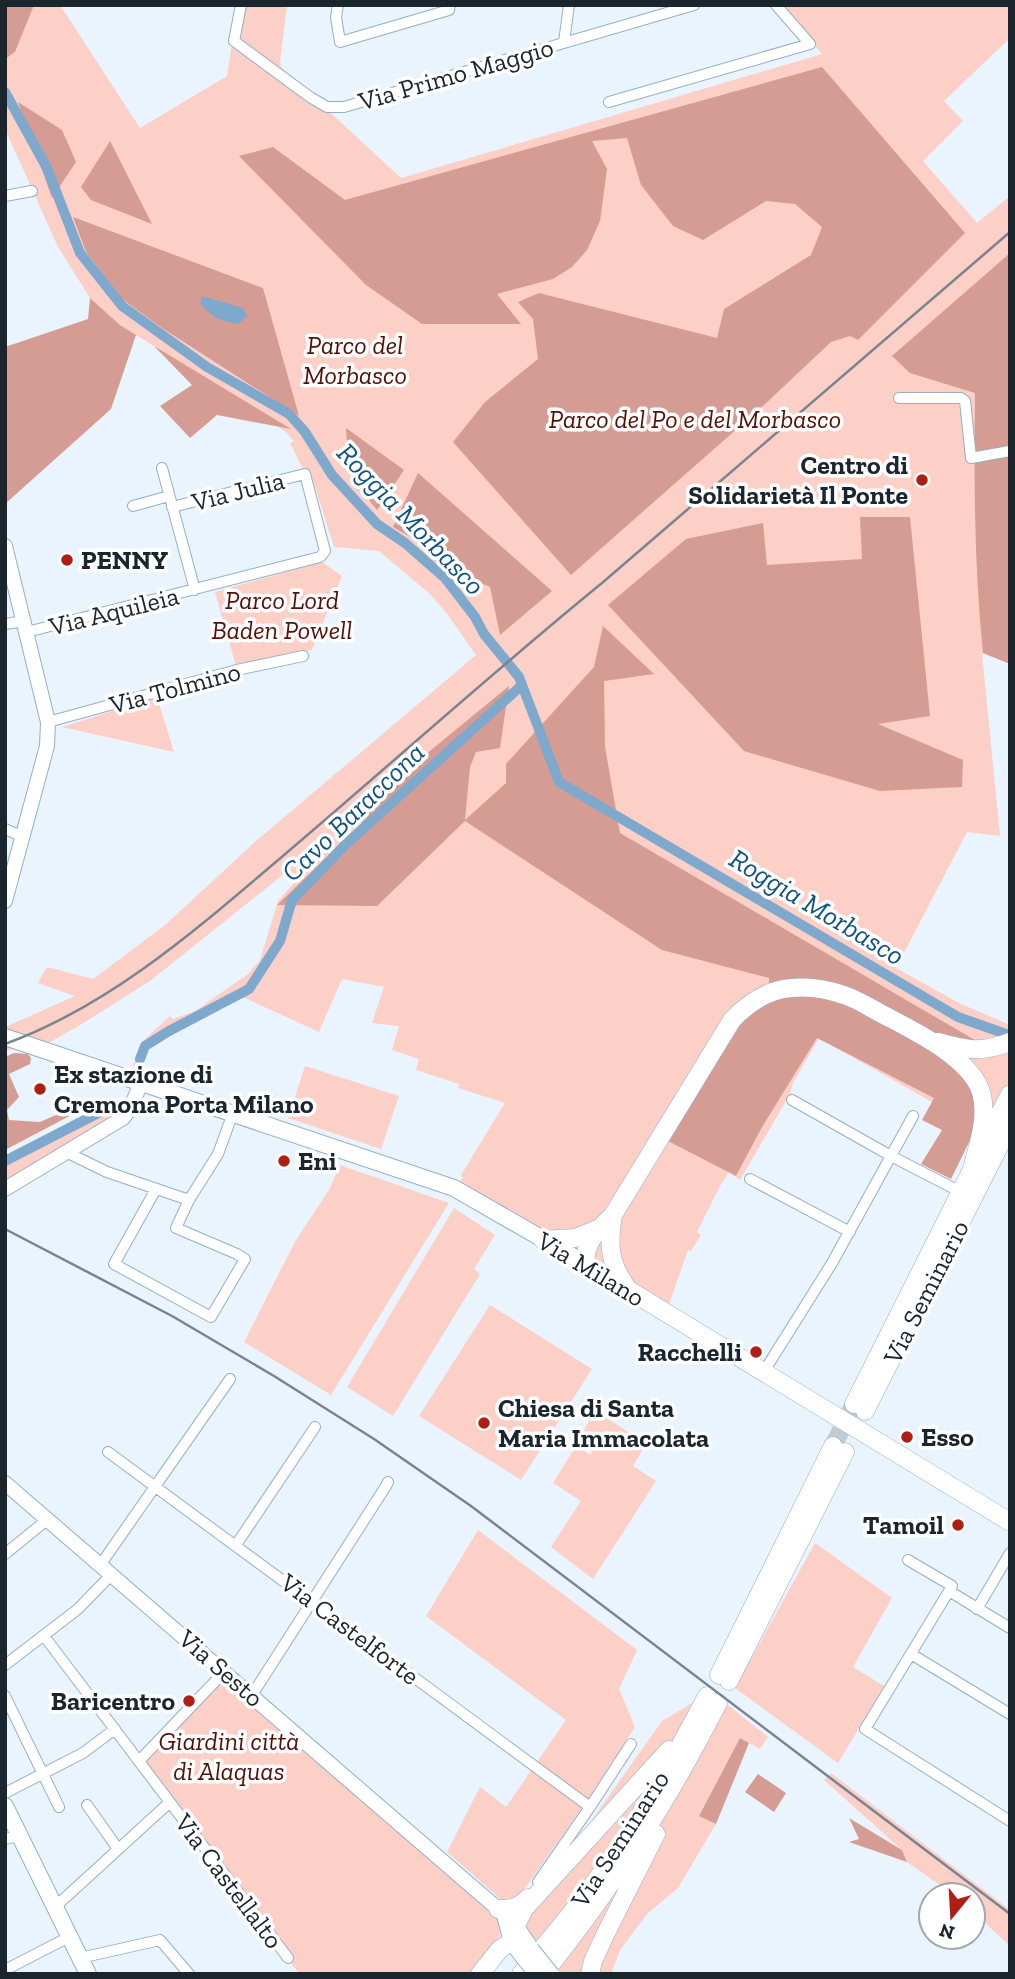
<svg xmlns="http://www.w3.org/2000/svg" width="1015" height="1979" font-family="'Zilla Slab',serif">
  <rect width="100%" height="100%" fill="#eaf4fe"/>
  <path fill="#fccfc7" d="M5,5H60L140,128L227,76L238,5H287L280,62L281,67L401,178L822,54L784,5H1010V38L944,101L963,121L923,161L977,223L1010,196V663L982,653L1000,836L967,832L896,968L959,1003L1010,1025V1139L930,1101L819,1038L793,1083L790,1094L740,1180L729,1172L720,1186L697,1232L701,1235L691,1251L688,1250L666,1313L454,1188L463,1178L461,1175L505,1103L458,1088L459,1084L416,1070L419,1059L392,1050L399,1026L372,1023L384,987L342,979L319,1032L245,998L231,1001L148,1046L139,1068L133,1066L140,1046L143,1041L170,1016L173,1019L195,1011L248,974L260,960L278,901L294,883L284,874L150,981L77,1027L39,1048L11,1049L5,1051V1027L75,996L38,983L47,967L93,979L165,925L256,841L476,655L448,615L431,595L379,551L334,547L311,474L303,469L290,443L294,441L286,432L251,409L193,375L162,351L120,325L90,298L58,247L5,129Z
    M322,562L342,576L312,650L236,666L215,592Z
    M157,697L174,752L62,727Z
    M305,1066L399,1096L381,1149L288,1118Z
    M121,1101H131L120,1117L5,1182V1166L106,1112Z
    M340,1165L449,1203L331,1395L244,1342L296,1240L329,1190Z
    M454,1208L495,1235L474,1269L480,1274L393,1416L347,1387Z
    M490,1305L592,1369L521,1480L419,1416Z
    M595,1410L646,1444L633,1466L656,1481L593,1579L551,1547L581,1501L553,1483L576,1446L590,1455L597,1444L582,1434Z
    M478,1530L637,1650L619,1689L635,1727L590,1796L511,1908L447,1852L480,1787L506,1807L566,1720L426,1616Z
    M815,1543L892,1598L853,1667L884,1686L838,1763L735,1688Z
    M224,1674L325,1757L501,1921C504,1943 484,1959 471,1974H300L289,1961L140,1761Z
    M704,1686L768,1737L760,1749L740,1738L699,1816L716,1824L678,1888L647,1914L620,1950L611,1974H557L522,1930L524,1916L662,1721L694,1702Z
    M831,1773L1010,1910V1946L973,1912V1895H954L907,1862L902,1850L824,1780Z"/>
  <path fill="#d59c93" d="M5,5H34L15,52L5,59Z
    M822,67L965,233L858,340L850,336L831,342L765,404L571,575L453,442L485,402L538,359L533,319L518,302L539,293L717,338L724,309L811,255L822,227L795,204L766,201L703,240L673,226L641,185L627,138L592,141L607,169L600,221L587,250L572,267L553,279L497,294L521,324H422L366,285L239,156L273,147L345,200Z
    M18,102L62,130L76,162L52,198Z
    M110,141L152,224L91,200L81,187Z
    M73,217L263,288L299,416L162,328L122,299L86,252Z
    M1010,253V664L983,653C974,566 974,480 975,393L910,373L892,356Z
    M90,298L120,325L136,335L111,409L5,504V347L88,319Z
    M154,346L291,429L217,415L190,438L160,406L192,385Z
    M346,428L404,470L377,510L365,495L349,471Z
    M418,473L552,591L500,635L490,587L441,566L412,538L393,527Z
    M860,517H910L930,716L878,724L963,760L962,787L880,791L744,751L608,605L686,539L763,523L767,565L862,559Z
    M603,626L654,674L604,681L605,747L620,833L985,1046L940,1038L972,1075L980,1120L951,1179L921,1164L942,1130L922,1120L934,1098L817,1038L762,1127L736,1176L668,1141L744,1018L769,1003V978L662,950L465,821L377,906L277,905L362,823L352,815L509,686L500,748L476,752L470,767L465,820L506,783V764L594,667Z
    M14,1053L28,1054L31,1058L30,1064L9,1074L19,1097L7,1110L9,1120L40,1122L63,1112L79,1111L5,1150V1057Z
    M740,1738L749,1743L716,1824L699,1816Z
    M758,1774L786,1793L774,1812L745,1792Z
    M849,1818L902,1850L907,1862L849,1842L859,1839Z"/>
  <path fill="#7ea8cc" d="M202,296L243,308L247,316L238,324C221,321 211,317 200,303Z"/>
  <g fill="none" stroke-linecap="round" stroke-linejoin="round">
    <path stroke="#7ea8cc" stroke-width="10" d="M5,92L47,168L80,253L122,306L207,367L289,414L305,432L332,475L377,524L405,543L445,578L475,617L484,634L519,677L559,782L958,1017L1006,1034
      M140,1059L145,1046L169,1031L249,989L280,941L292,900L345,845L522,685
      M5,1161L112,1106"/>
    <path stroke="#c1cbd4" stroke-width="18" stroke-dasharray="18 9" stroke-linecap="butt" d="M833,1446L854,1404"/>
    <defs>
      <path id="minor" d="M241,5L234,41L310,97L327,107H344L694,5
        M338,5L336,17L340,42L449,10L450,5
        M564,42L569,5
        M609,102L810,44L776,5
        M5,196L32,191
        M899,398H961L965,401L971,458L1010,451
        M162,468L195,590
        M133,506L169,496
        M5,624L24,621
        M27,632L320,557L325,551L305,474L172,507
        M48,722L237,670L303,656
        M5,829L23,837
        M792,1100L891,1156L955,1189
        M68,1153L107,1172L189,1200
        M750,1179L850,1232
        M156,1189L114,1264L211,1317L245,1259L237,1254L176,1228L189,1200L218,1154L233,1113
        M763,1373L832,1263L913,1116
        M108,1452L590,1807
        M236,1545L315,1427
        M5,1554L48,1519
        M908,1560L952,1586L949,1591
        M101,1564L230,1379
        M949,1591L865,1729L1010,1821
        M949,1591L1010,1628
        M977,1609L1010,1553
        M44,1636L288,1958
        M911,1654L1010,1714
        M5,1665L78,1609L112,1574
        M252,1695L386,1486L388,1482
        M5,1696L59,1807
        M139,1761L225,1671
        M5,1793L83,1753L115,1729
        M87,1805L118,1849
        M5,1839L19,1836
        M538,1882L590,1807L631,1744
        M55,1907L170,1802
        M80,1958L160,1940L189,1974
        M5,1970L69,1937"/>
      <path id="tertiary" d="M5,546L48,722L47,746L5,901
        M5,1189L123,1118L130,1109L141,1083
        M5,1483L498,1909L516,1925L532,1949
        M504,1915L511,1942L523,1958"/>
      <path id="secondary" d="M5,1037L454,1188L586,1264
        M5,1806L88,1974"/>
      <path id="primary" d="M938,1042C966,1050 982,1053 1010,1042
        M613,1215C608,1246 609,1262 627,1288
        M543,1240L575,1238L600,1228
        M586,1264C583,1244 599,1228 613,1215L732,1020C748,1003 767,990 791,988C809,986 827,989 844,995C857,999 870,1008 882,1014C912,1030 970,1057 981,1092C988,1116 979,1142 973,1165
        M586,1264L1010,1522
        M854,1404L1010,1094
        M865,1411L1010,1125
        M719,1675L833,1446
        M729,1681L845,1452
        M498,1909C512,1909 518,1908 528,1898
        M516,1925L524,1909L669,1750
        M480,1974L500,1949L511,1942
        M521,1974C544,1946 568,1919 589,1890C634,1830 672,1763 707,1696
        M543,1974C611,1890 669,1799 718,1703
        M590,1974L593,1961L606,1933L656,1834"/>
    </defs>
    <use href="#minor" stroke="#95afc6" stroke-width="12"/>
    <use href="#tertiary" stroke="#95afc6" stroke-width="16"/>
    <use href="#secondary" stroke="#95afc6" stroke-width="18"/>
    <use href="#primary" stroke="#95afc6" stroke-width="19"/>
    <use href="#minor" stroke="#fff" stroke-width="10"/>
    <use href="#tertiary" stroke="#fff" stroke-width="14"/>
    <use href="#secondary" stroke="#fff" stroke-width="16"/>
    <use href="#primary" stroke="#fff" stroke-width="18"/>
    <path stroke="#7a848e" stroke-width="2.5" d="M5,1044C112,1005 199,927 284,855C390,765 494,671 602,583L1010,232
      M5,1229L172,1316L274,1376L374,1439L471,1506L1010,1914"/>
    <defs>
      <path id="tertiary-bridge" d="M532,1949L552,1974
        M523,1958L536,1974"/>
    </defs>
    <use href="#tertiary-bridge" stroke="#95afc6" stroke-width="16" stroke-linecap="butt"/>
    <use href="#tertiary-bridge" stroke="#fff" stroke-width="14"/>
  </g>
  <g fill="#ae1e12" stroke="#fff" stroke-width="2.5">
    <circle cx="922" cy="480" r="7"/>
    <circle cx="67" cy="560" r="7"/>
    <circle cx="40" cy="1089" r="7"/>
    <circle cx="284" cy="1161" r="7"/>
    <circle cx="756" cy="1352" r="7"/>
    <circle cx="484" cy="1423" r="7"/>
    <circle cx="907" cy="1437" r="7"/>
    <circle cx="958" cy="1525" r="7"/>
    <circle cx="189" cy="1701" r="7"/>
  </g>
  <g text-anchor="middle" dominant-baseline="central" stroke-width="7" stroke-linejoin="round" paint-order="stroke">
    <g font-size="26" fill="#1b252e" stroke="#fff">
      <text transform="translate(456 74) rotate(-16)">Via Primo Maggio</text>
      <text transform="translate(238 491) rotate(-14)">Via Julia</text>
      <text transform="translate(114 611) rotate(-14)">Via Aquileia</text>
      <text transform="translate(175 688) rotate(-15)">Via Tolmino</text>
      <text transform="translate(591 1269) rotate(31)">Via Milano</text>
      <text transform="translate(926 1292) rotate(-63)">Via Seminario</text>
      <text transform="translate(350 1629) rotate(37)">Via Castelforte</text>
      <text transform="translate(221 1668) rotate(41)">Via Sesto</text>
      <text transform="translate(620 1839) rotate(-57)">Via Seminario</text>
      <text transform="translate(229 1881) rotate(53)">Via Castellalto</text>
    </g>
    <g font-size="26" font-style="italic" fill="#541009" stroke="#fff">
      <text x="355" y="345">Parco del<tspan x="355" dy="30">Morbasco</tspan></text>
      <text x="695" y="419">Parco del Po e del Morbasco</text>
      <text x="282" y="600">Parco Lord<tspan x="282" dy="30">Baden Powell</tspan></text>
      <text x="229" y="1741">Giardini città<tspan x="229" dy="30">di Alaquas</tspan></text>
    </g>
    <g font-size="26" font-weight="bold" fill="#1b252e" stroke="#fff" text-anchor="start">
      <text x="908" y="465" text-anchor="end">Centro di<tspan x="908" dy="30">Solidarietà Il Ponte</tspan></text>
      <text x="81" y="560">PENNY</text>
      <text x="54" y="1074">Ex stazione di<tspan x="54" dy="30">Cremona Porta Milano</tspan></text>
      <text x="298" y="1161">Eni</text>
      <text x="742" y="1352" text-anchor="end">Racchelli</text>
      <text x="498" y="1408">Chiesa di Santa<tspan x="498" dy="30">Maria Immacolata</tspan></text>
      <text x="921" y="1437">Esso</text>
      <text x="944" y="1525" text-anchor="end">Tamoil</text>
      <text x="175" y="1701" text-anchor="end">Baricentro</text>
    </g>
    <g font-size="28" font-style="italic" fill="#115281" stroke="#fff">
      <text transform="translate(411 519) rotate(46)">Roggia Morbasco</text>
      <text transform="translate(353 812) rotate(-44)">Cavo Baraccona</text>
      <text transform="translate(817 907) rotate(31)">Roggia Morbasco</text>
    </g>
  </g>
  <rect width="1015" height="1979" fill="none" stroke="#1b252e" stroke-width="14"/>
  <g transform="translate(952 1916) rotate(198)"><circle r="33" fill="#ffffff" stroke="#a4a8ab" stroke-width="2"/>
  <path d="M0-5L12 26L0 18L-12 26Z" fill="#ae1e12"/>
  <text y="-10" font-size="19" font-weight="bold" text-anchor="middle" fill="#1b252e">N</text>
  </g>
</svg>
